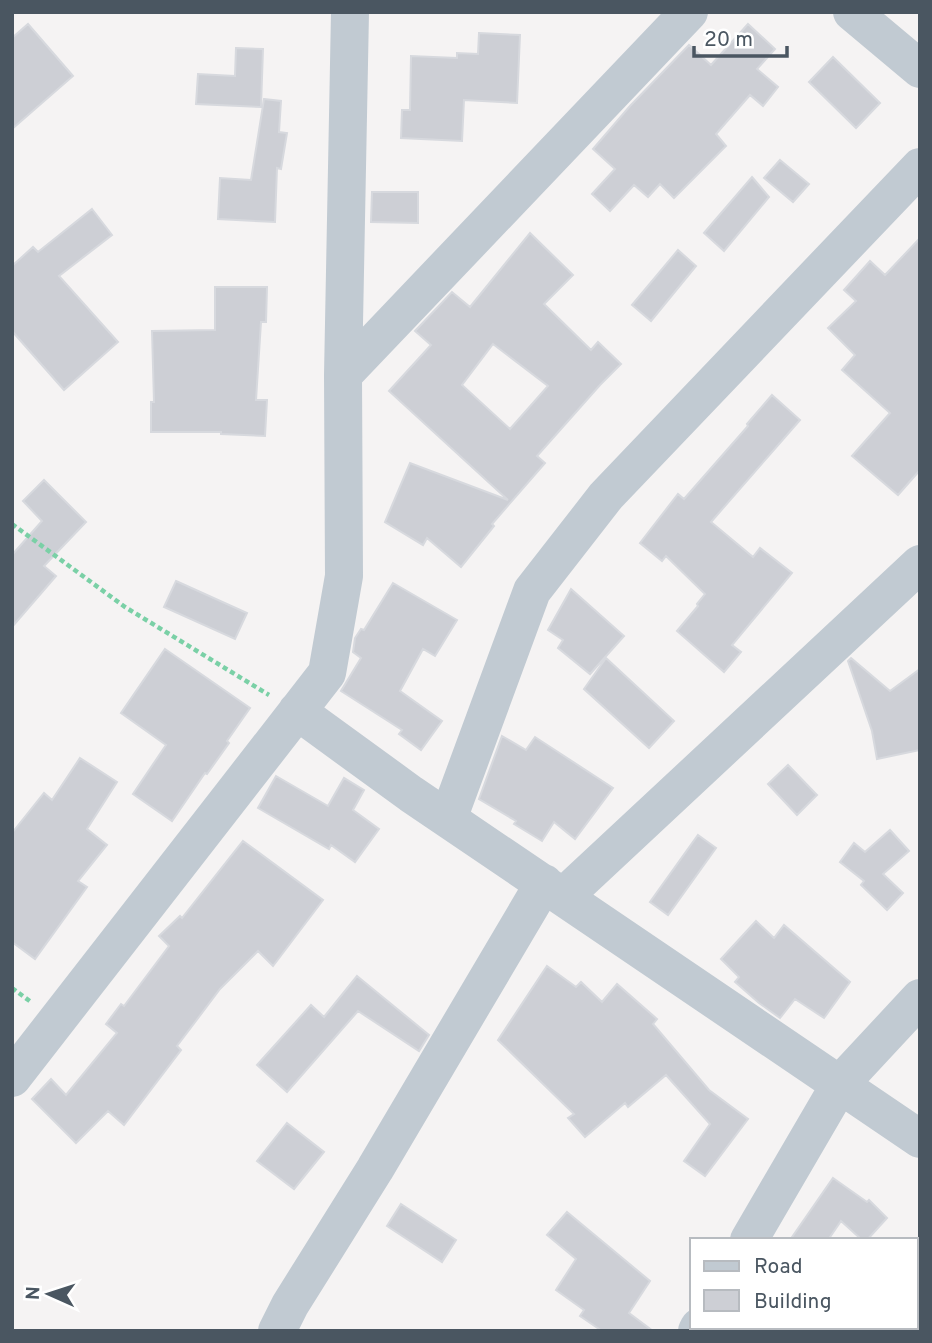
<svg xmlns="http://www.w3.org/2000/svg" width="932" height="1343" font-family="Overpass,sans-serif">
  <rect width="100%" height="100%" fill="#f5f3f3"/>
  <path fill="#cdcfd5" stroke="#d7d9de" stroke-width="2" fill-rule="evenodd" d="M28,24L73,76L12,129V38Z
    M748,24L775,49L757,69L778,87L763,106L750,95L716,134L726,146L674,198L660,184L648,197L634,185L610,211L592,194L615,169L593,149L630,106L689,45L711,65Z
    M479,33L520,35L517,103L464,100L462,141L401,138L402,110H410L411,56L457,58V53L478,54Z
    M236,48L263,49L261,107L196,104L198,74L235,76Z
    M833,57L880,103L856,128L809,82Z
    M264,99L281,101L279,132L287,133L281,169L277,168L275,222L218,219L220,178L251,180Z
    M780,160L809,184L793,202L764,178Z
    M752,177L769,197L724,251L704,233Z
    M372,192H418V223L371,222Z
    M92,209L112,235L59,276L118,342L64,390L12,331V266L33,247L38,252Z
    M530,233L573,275L544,304L591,350L598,342L621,364L600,385L537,456L545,463L492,524L494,526L461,567L427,538L423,545L385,522L410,463L508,500L389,391L431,345L415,331L452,292L470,307ZM493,344L548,386L510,429L462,385Z
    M920,238V470L898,495L852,456L890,413L842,370L855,355L828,328L856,301L844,290L870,261L885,275Z
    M678,250L696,266L651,321L632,305Z
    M215,287H267L266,322H261L256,400H267L265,436L221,434V432H151V402H154L152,331L215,330Z
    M772,395L800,420L711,522L753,557L760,548L792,573L732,645L741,652L724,672L677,631L698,606L697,604L705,594L666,556L662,561L640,543L678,494L684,499L748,426L747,424Z
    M44,480L86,522L44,566L56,576L12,627V555L42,521L23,501Z
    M176,581L247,613L235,639L164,607Z
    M393,583L457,620L435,656L423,649L400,691L442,721L421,750L399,734L402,730L341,691L361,658L353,652L355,638L361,629L364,630Z
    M571,589L624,636L590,674L558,648L563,640L548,630Z
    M165,649L250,708L227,741L229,743L207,774L205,773L172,821L133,794L166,745L121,713Z
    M606,658L674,721L649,748L584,689Z
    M851,658L890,691L920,669V750L877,759L872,731L848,661Z
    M502,736L526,750L535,737L613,788L575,839L554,822L542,841L514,824L516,821L479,799Z
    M80,758L117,782L87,829L107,845L78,881L87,887L35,959L12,942V833L44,793L52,800Z
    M788,765L817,795L797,815L768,784Z
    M276,776L328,806L344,778L364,790L353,810L379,829L355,862L331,845L329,849L258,808Z
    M890,830L909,851L883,874L903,893L887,910L861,885L864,881L840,862L854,843L865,852Z
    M698,835L716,848L668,915L650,902Z
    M243,841L323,900L273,966L258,951L220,989L177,1046L181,1050L124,1125L108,1111L76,1143L32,1099L51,1079L66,1095L117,1033L106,1024L121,1004L124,1006L169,946L159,936L180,916L182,918Z
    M756,921L774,938L784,925L850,982L824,1018L795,999L780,1018L759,1003L735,982L739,977L721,959Z
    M547,966L576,987L581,982L602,1002L617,984L657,1019L653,1024L709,1090L748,1119L705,1176L684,1161L710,1124L666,1075L628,1107L625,1103L585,1137L568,1118L574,1114L498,1040Z
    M357,976L429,1035L419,1051L358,1011L287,1092L257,1065L311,1005L324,1017Z
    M287,1123L324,1152L294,1189L257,1161Z
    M833,1178L867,1202L869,1200L887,1218L867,1240H862L841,1221L828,1240H790Z
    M401,1204L456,1240L442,1262L387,1226Z
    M567,1212L650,1281L629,1313L653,1331H602L580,1316L584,1310L556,1290L576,1259L547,1235Z"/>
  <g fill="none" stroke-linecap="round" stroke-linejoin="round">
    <path stroke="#7ad0a6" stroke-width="4.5" stroke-dasharray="5 3.5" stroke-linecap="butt" d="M12,524L125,607L269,695
      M12,988L31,1002"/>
    <path stroke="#c1cad2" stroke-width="38" d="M852,12L920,69
      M343,375L689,12
      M297,711L411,794L920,1139
      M448,819L532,591L606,496L920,167
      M563,897L920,564
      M12,1078L327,673L344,576L343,375L350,12
      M749,1240L840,1084L920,998
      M277,1331L290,1305L375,1169L544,883
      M697,1331L699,1327"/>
  </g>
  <rect width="932" height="1343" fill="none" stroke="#4a5661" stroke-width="28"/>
  <rect x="690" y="1238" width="228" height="91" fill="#ffffff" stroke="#b7bbc0" stroke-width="2"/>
  <rect x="704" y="1261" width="35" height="10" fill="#c1cad2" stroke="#b7bbc0" stroke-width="2"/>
  <text x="754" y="1273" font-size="21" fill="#4a5661">Road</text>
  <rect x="704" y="1290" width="35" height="21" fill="#cdcfd5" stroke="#b7bbc0" stroke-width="2"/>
  <text x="754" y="1308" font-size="21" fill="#4a5661">Building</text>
  <g transform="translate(49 1294) rotate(273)" stroke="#ffffff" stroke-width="5" paint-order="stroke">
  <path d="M0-5L12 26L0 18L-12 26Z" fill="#4a5661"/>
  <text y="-10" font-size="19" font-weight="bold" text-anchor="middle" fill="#4a5661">N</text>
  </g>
  <path d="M694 46v10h93v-10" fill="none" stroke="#4a5661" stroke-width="3.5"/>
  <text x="704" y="46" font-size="21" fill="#4a5661" stroke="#ffffff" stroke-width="5" paint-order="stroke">20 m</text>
</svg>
